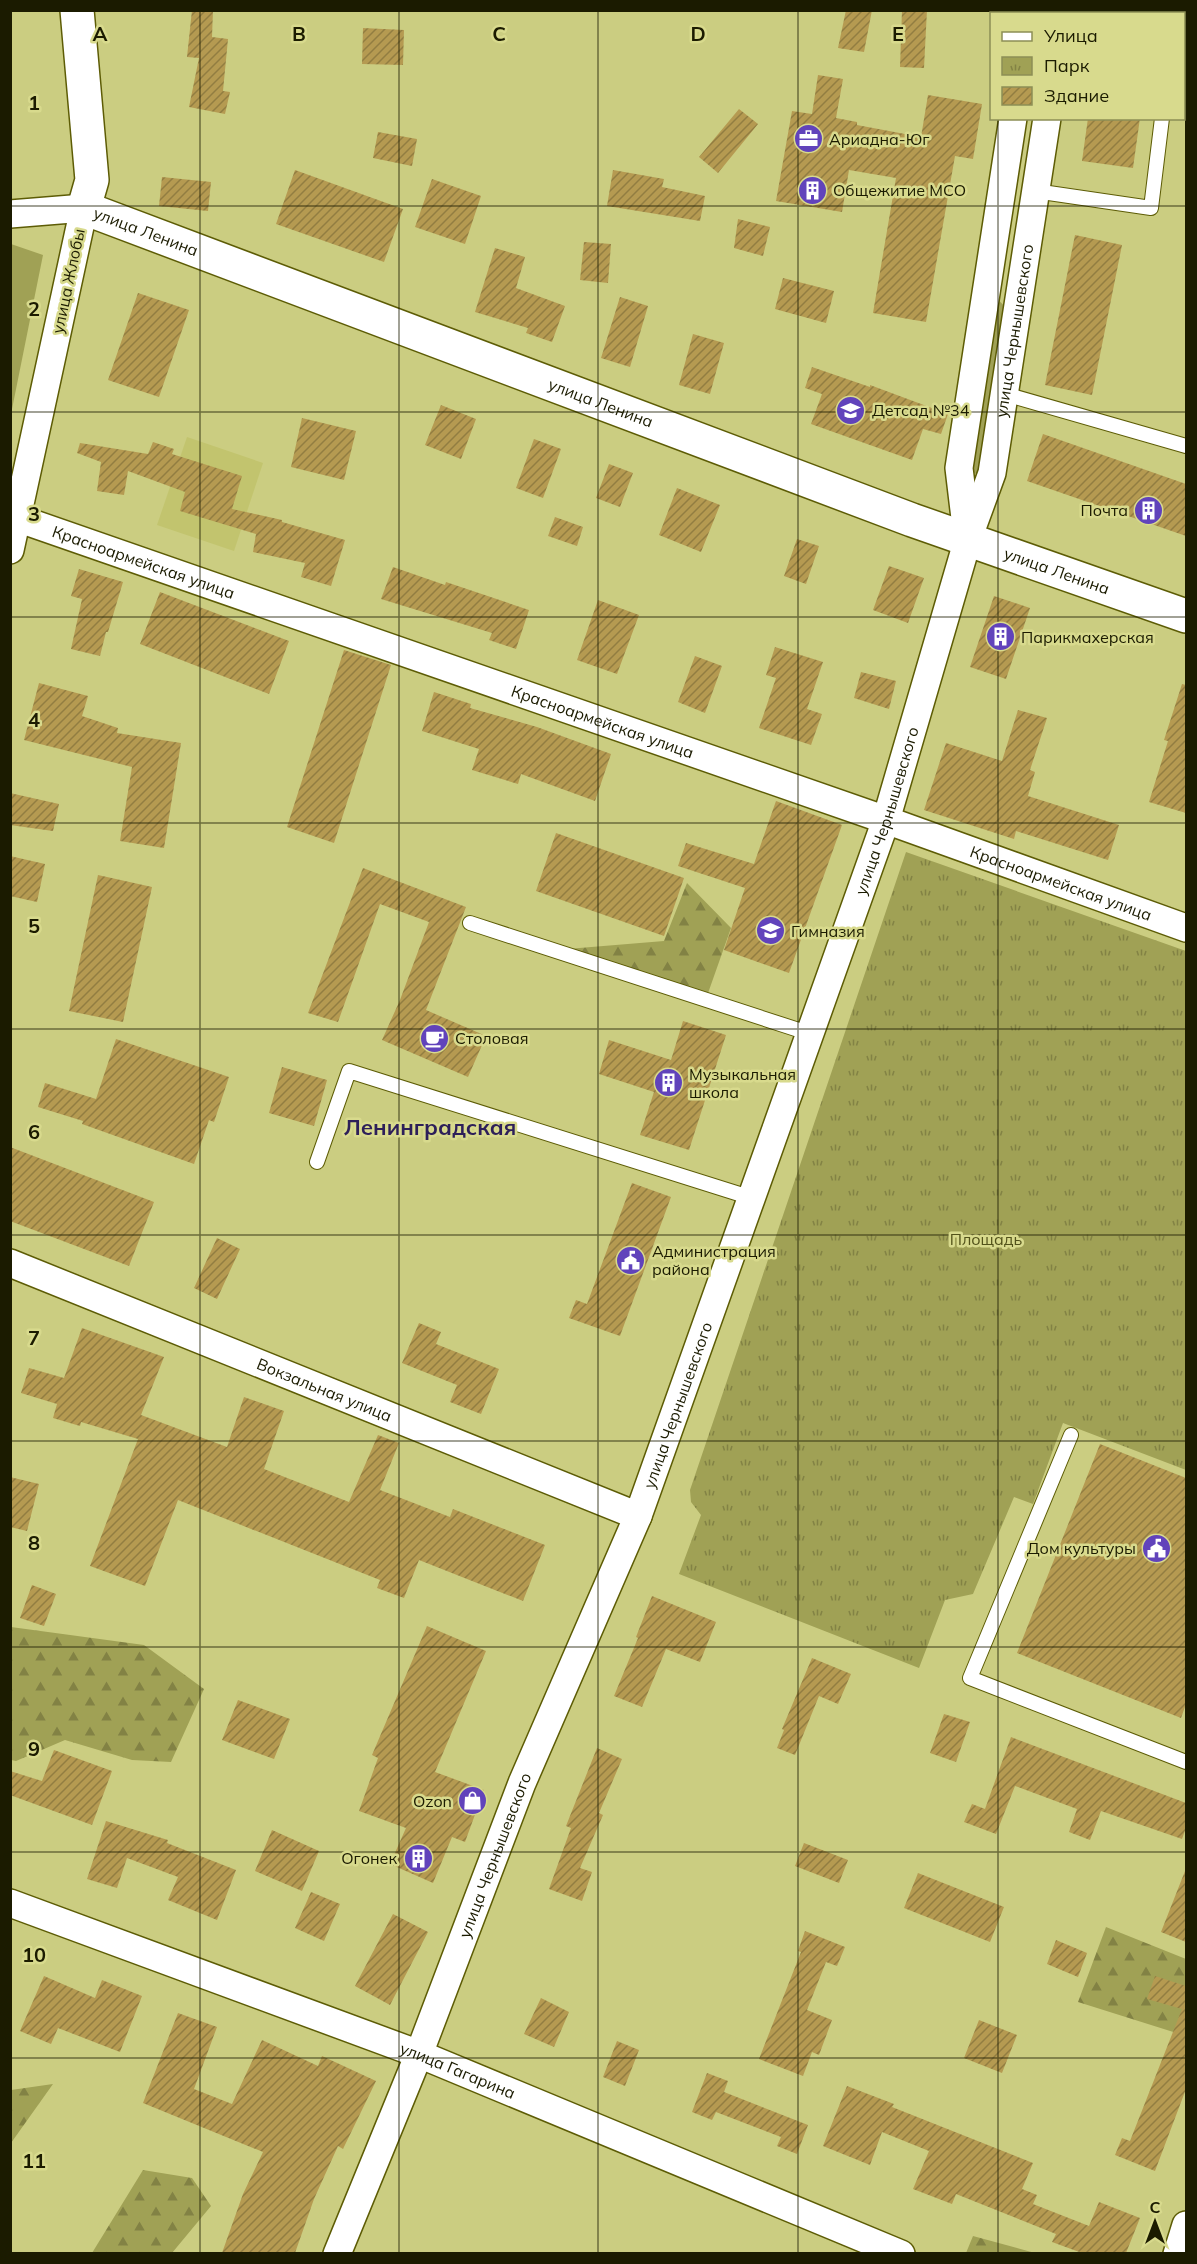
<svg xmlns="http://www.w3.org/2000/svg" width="1197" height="2264" font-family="Mulish,sans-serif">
  <defs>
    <pattern id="forest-firs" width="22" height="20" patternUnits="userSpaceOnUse" patternTransform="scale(1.5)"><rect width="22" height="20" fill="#a0a155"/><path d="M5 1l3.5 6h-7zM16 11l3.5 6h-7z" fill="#828244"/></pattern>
    <pattern id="park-tufts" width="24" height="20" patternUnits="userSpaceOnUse" patternTransform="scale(1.5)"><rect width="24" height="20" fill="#a0a155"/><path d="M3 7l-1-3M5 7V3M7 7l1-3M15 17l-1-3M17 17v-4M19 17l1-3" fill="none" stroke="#828244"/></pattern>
    <pattern id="building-hatch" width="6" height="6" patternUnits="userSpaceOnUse" patternTransform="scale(1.5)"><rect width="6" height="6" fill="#b59a51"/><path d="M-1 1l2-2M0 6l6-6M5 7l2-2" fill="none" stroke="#927d41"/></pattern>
  </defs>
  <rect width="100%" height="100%" fill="#cbcd81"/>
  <path fill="#c2c46e" d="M187,437L263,463L234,551L157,525Z"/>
  <path fill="#a0a155" d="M11,244L43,255L11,414L10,248Z
    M994,296L1011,312L984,477L966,470Z"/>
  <path fill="url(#forest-firs)" d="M687,883L731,928L707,996L567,949L664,941Z
    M11,1627L144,1645L204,1689L171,1762L132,1760L65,1740L16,1761L11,1760Z
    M1106,1927L1186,1959V2036L1078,2002Z
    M53,2084L11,2143V2090Z
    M143,2170L192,2178L211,2206L172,2253H92Z
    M973,2236L1035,2253H966Z"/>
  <path fill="url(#park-tufts)" d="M906,852L1186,951V1470L1063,1423L1033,1504L1014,1497L973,1594L945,1600L919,1668L679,1574L701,1515L691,1502L690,1490Z"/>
  <path fill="url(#building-hatch)" d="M192,10H213L212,37L228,39L223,91L230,92L225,114L189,107L199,58L187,57Z
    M846,10H872L864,52L838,48Z
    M902,10H927L924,68L900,67Z
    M363,28L404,30L403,65L362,64Z
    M818,75L843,79L836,118L857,122V125L921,137L928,95L982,104L973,159L955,156L926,322L873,313L896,178L849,170L842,212L776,201L792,111L812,114Z
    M739,109L758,124L718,173L699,157Z
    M1088,118H1140L1133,168L1082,161Z
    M378,132L417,139L412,166L373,158Z
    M295,170L403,209L384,262L276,224Z
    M613,170L664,179L662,187L705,196L700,221L607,206Z
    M162,177L211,182L208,211L159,206Z
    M432,179L481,196L465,244L415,227Z
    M738,219L770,227L763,256L734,248Z
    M1075,235L1122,245L1092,395L1045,385Z
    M584,242L611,244L608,283L580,280Z
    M495,248L525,257L516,288L565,306L552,342L526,333L528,328L475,312Z
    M783,278L834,291L826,323L775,309Z
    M138,293L189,310L159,397L108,380Z
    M620,297L648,306L630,367L601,358Z
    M693,334L724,343L710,394L679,385Z
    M812,367L870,387V385L948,414L941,434L923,429L912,460L811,424L822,394L805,388Z
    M441,405L476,419L461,459L425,445Z
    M302,418L356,431L344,480L291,467Z
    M1043,434L1186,484V536L1027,481Z
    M534,439L561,449L543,498L516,488Z
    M153,442L174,449L172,454L242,476L232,509L282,520V522L345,540L331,586L301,577L305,563L253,552L256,534L180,511L185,492L128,471L124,495L97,491L101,462L77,453L80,443L148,454Z
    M609,464L633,473L620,507L596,498Z
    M677,488L720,505L701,552L659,535Z
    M555,517L583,527L577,546L548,536Z
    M797,539L819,546L806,584L784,576Z
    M889,566L924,578L908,623L873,610Z
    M393,567L445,585L446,582L529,610L516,649L489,640L492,633L381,599Z
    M79,569L123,582L108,632H106L100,656L71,649L82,599L71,596Z
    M160,592L289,641L269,694L140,644Z
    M994,596L1030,608L1006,679L970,667Z
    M598,600L639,615L617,674L577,660Z
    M775,647L823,662L807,709L822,714L811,745L759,728L776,678L766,675Z
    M344,650L391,665L334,843L287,827Z
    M695,656L722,666L705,713L678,702Z
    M861,672L896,681L889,709L854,698Z
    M39,683L88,696L82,716L118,728L117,733L181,743L164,848L120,841L132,767L24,740Z
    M1182,684L1186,685V813L1149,802L1168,741L1164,740Z
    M434,692L471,704L470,708L537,727L611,754L595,801L521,774L518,784L472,770L479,749L422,731Z
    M1018,710L1047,718L1030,770L1035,772L1028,796L1119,825L1108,860L1016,831L1014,839L924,810L946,743L1002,761Z
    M10,793L59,804L53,831L10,825Z
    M776,801L842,825L789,973L724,950L745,888L678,866L686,843L754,864Z
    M556,833L684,878L664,936L536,891Z
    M10,856L45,864L37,902L10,896Z
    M363,868L466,907L426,1010L486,1036L468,1077L382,1040L400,1000L429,922L380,904L338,1022L308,1013Z
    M98,875L152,887L123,1022L69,1011Z
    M683,1021L726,1035L689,1150L640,1135L654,1092L599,1074L609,1040L671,1060Z
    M116,1039L229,1077L214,1122L209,1120L194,1164L82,1124L83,1121L38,1107L45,1083L96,1099Z
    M282,1067L327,1080L314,1126L269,1113Z
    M10,1147L154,1202L129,1266L10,1221Z
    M632,1183L671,1197L620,1336L569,1318L576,1300L587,1304Z
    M217,1238L240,1249L217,1299L194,1288Z
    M419,1323L441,1332L436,1344L499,1369L481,1414L450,1402L457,1385L402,1363Z
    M82,1328L164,1357L141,1415L227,1447L244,1397L284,1411L264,1469L349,1502L378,1435L399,1443L380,1490L450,1517L453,1509L545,1545L523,1601L419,1560L404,1598L377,1588L380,1580L178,1500L145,1586L90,1566L138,1439L81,1422L80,1426L53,1418L57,1404L21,1393L29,1368L64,1378Z
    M1100,1444L1186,1478V1704L1181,1718L1017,1653Z
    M10,1477L39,1484L27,1531L10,1527Z
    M32,1585L56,1594L44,1626L20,1618Z
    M652,1596L716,1622L700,1662L666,1649L642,1707L614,1696L638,1638L636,1637Z
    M427,1626L486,1651L435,1772L484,1790L465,1842L452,1837L433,1883L390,1864L406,1828L359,1811L378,1758L372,1755Z
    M812,1658L851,1674L838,1704L819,1696L795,1755L777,1748L784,1730L782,1729Z
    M238,1700L290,1719L274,1759L222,1740Z
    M944,1714L970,1722L956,1762L930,1753Z
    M1011,1737L1186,1803V1828L1182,1839L1101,1811L1090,1840L1069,1832L1077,1809L1015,1786L996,1834L964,1822L972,1804L985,1809Z
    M597,1748L622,1759L599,1813L603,1815L580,1868L592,1872L582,1901L549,1889L571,1828L566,1826Z
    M54,1750L112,1771L92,1825L10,1795V1771L42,1781Z
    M106,1821L168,1840L167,1843L236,1870L217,1920L168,1900L178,1877L127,1858L117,1888L87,1879Z
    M272,1830L319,1851L302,1891L255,1871Z
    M804,1843L848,1860L839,1883L795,1866Z
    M1185,1871H1186V1942L1161,1932Z
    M918,1873L1004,1907L990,1942L904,1908Z
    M311,1892L340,1904L324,1941L295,1928Z
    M393,1914L428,1932L390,2005L355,1986Z
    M805,1931L845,1947L837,1966L826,1962L807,2010L832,2020L819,2055L812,2052L803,2076L759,2059L801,1952L798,1951Z
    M1056,1940L1087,1953L1078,1977L1047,1964Z
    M44,1976L95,1998L102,1980L142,1996L120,2052L58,2028L51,2044L20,2031Z
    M1155,1976L1186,1986V2089L1155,2171L1115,2155L1122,2138L1130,2141L1182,2009L1147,1999Z
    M541,1998L569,2012L554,2047L524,2034Z
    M178,2013L217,2027L194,2089L232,2104L262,2040L318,2066L322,2056L376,2081L343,2149L338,2146L314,2199L295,2253H222L243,2194L263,2152L143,2103Z
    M979,2020L1017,2035L1002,2073L964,2058Z
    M617,2041L639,2050L625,2086L603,2077Z
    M707,2073L728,2081L724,2092L808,2125L797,2154L777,2146L781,2137L716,2112L712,2120L692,2112Z
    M847,2086L894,2104L892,2107L1033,2163L1022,2189L1037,2195L1033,2204L1089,2226L1099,2202L1140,2218L1126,2253H1082L1052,2242L1056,2234L956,2194L952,2204L913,2189L929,2151L882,2132L870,2165L823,2146Z"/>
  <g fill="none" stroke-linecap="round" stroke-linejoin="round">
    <defs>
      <path id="service" d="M1174,14V10
        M1035,191L1151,208L1162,118
        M1005,394L1186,446
        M470,923L811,1034
        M317,1162L349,1071L752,1198
        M1071,1435L970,1678L1186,1762"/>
      <g id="minor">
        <path d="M1029,14L1030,10"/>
        <path d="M1062,14L1063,10"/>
        <path d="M10,214L84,208L10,550"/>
        <path id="s1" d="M17,518L886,820L1186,928"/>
        <path d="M967,535L959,468L1013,118"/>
        <path id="s2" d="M10,1263L638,1516"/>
        <path id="s3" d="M10,1903L419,2054L901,2254"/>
        <path id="s4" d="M337,2254L419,2054L522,1783L638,1516L886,820L968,539L992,473L1047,118"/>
        <path d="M1177,2254L1186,2225"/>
      </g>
      <g id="tertiary">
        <path id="s5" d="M77,10L92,180L84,208L912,520L1186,616"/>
      </g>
    </defs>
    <use href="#service" stroke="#5d5c05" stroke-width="16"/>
    <use href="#minor" stroke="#5d5c05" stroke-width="30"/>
    <use href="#tertiary" stroke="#5d5c05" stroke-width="36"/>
    <use href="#service" stroke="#fff" stroke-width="14"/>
    <use href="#minor" stroke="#fff" stroke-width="27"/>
    <use href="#tertiary" stroke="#fff" stroke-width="33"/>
  </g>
  <path fill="none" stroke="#1b1b00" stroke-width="1.5" stroke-opacity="0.55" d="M200,10V2254M399,10V2254M598,10V2254M798,10V2254M998,10V14M998,118V2254M10,206H1186M10,412H1186M10,617H1186M10,823H1186M10,1029H1186M10,1235H1186M10,1441H1186M10,1647H1186M10,1852H1186M10,2058H1186"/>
  <defs>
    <symbol id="office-disc" viewBox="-11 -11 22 22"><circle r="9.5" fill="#6143bb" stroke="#d8da8d"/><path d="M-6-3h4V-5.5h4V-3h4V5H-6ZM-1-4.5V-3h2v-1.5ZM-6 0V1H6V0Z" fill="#fff"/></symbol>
    <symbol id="building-disc" viewBox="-11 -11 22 22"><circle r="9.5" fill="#6143bb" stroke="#d8da8d"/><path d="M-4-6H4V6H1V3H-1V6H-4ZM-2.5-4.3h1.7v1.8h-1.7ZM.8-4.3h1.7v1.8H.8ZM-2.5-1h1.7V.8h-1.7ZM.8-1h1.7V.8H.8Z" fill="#fff"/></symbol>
    <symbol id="school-disc" viewBox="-11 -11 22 22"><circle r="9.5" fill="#6143bb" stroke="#d8da8d"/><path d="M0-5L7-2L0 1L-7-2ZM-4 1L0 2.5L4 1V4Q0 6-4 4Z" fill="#fff"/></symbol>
    <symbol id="cafe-disc" viewBox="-11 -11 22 22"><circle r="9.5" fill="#6143bb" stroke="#d8da8d"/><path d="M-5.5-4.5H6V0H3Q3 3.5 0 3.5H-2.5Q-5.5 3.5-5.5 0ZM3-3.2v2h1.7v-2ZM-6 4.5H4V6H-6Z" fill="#fff"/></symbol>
    <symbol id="civic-disc" viewBox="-11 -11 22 22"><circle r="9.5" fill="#6143bb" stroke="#d8da8d"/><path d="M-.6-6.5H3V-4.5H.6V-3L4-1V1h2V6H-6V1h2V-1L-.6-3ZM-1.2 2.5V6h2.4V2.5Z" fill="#fff"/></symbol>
    <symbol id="shop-disc" viewBox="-11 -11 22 22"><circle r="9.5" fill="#6143bb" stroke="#d8da8d"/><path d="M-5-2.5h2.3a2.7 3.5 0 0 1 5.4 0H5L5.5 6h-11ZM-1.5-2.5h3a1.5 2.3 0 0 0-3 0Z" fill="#fff"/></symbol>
  </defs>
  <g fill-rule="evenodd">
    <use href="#office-disc" x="792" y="122" width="33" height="33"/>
    <use href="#building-disc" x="796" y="174" width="33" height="33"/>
    <use href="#school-disc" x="834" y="394" width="33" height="33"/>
    <use href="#building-disc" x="1132" y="494" width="33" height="33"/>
    <use href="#building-disc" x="984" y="620" width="33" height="33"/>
    <use href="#school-disc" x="754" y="914" width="33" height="33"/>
    <use href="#cafe-disc" x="418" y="1022" width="33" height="33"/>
    <use href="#building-disc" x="652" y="1066" width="33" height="33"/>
    <use href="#civic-disc" x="614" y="1244" width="33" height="33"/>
    <use href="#civic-disc" x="1140" y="1532" width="33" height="33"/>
    <use href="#shop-disc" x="456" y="1784" width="33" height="33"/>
    <use href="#building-disc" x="402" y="1842" width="33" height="33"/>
  </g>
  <g text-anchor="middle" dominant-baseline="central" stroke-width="5" stroke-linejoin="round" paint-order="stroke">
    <g font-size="16" fill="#1b1b00" stroke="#d8da8d" text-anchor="start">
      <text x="829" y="139">Ариадна-Юг</text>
      <text x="833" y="190">Общежитие МСО</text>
      <text x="872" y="410">Детсад №34</text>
      <text x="1128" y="510" text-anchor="end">Почта</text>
      <text x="1021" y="637">Парикмахерская</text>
      <text x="791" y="931">Гимназия</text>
      <text x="455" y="1038">Столовая</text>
      <text x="689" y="1074">Музыкальная<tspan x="689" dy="18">школа</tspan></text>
      <text x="652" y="1251">Администрация<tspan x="652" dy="18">района</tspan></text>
      <text x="1136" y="1548" text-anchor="end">Дом культуры</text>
      <text x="452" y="1801" text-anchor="end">Ozon</text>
      <text x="397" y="1858" text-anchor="end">Огонек</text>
    </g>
    <g font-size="16" fill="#1b1b00" stroke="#d8da8d">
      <text stroke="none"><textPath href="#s5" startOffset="266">улица Ленина</textPath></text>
      <text transform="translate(68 281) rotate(-78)">улица Жлобы</text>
      <text stroke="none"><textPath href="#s4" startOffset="2043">улица Чернышевского</textPath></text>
      <text stroke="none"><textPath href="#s5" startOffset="752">улица Ленина</textPath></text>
      <text stroke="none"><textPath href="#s1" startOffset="134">Красноармейская улица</textPath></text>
      <text stroke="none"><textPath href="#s5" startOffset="1238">улица Ленина</textPath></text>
      <text stroke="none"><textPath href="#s1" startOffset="620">Красноармейская улица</textPath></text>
      <text stroke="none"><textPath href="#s4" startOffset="1545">улица Чернышевского</textPath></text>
      <text stroke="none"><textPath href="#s1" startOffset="1106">Красноармейская улица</textPath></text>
      <text stroke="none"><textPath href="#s2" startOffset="339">Вокзальная улица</textPath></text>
      <text stroke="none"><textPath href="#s4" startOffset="915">улица Чернышевского</textPath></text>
      <text stroke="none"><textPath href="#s4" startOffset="429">улица Чернышевского</textPath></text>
      <text stroke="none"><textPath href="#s3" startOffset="478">улица Гагарина</textPath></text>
    </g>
    <g font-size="16" fill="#52521a" stroke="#d8da8d">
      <text x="986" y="1239">Площадь</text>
    </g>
    <g font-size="22" font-weight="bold" fill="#2d1f59" stroke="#d8da8d">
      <text x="430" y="1127">Ленинградская</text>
    </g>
  </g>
  <g font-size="20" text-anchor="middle" font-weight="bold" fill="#1b1b00" stroke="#d8da8d" stroke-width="5" stroke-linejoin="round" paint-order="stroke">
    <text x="100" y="41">A</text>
    <text x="299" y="41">B</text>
    <text x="499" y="41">C</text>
    <text x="698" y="41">D</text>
    <text x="898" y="41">E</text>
    <text x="34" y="110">1</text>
    <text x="34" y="316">2</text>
    <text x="34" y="521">3</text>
    <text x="34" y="727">4</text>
    <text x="34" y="933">5</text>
    <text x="34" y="1139">6</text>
    <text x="34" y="1345">7</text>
    <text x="34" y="1550">8</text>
    <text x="34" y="1756">9</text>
    <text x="34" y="1962">10</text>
    <text x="34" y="2168">11</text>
  </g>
  <rect width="1197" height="2264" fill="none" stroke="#1b1b00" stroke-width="24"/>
  <rect x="990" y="12" width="195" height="108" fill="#d8da8d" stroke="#8c8e55" stroke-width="1.5"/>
  <rect x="1002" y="32" width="30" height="9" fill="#ffffff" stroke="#8c8e55" stroke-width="1.5"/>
  <text x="1044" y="42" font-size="18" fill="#1b1b00">Улица</text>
  <rect x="1002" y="57" width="30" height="18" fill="url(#park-tufts)" stroke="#8c8e55" stroke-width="1.5"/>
  <text x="1044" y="72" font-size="18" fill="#1b1b00">Парк</text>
  <rect x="1002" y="87" width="30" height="18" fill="url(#building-hatch)" stroke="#8c8e55" stroke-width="1.5"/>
  <text x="1044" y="102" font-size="18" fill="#1b1b00">Здание</text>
  <g transform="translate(1155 2222)" stroke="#d8da8d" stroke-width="4.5" paint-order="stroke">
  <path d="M0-4.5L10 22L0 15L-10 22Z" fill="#1b1b00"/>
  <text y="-9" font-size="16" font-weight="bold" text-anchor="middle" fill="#1b1b00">С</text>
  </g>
</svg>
